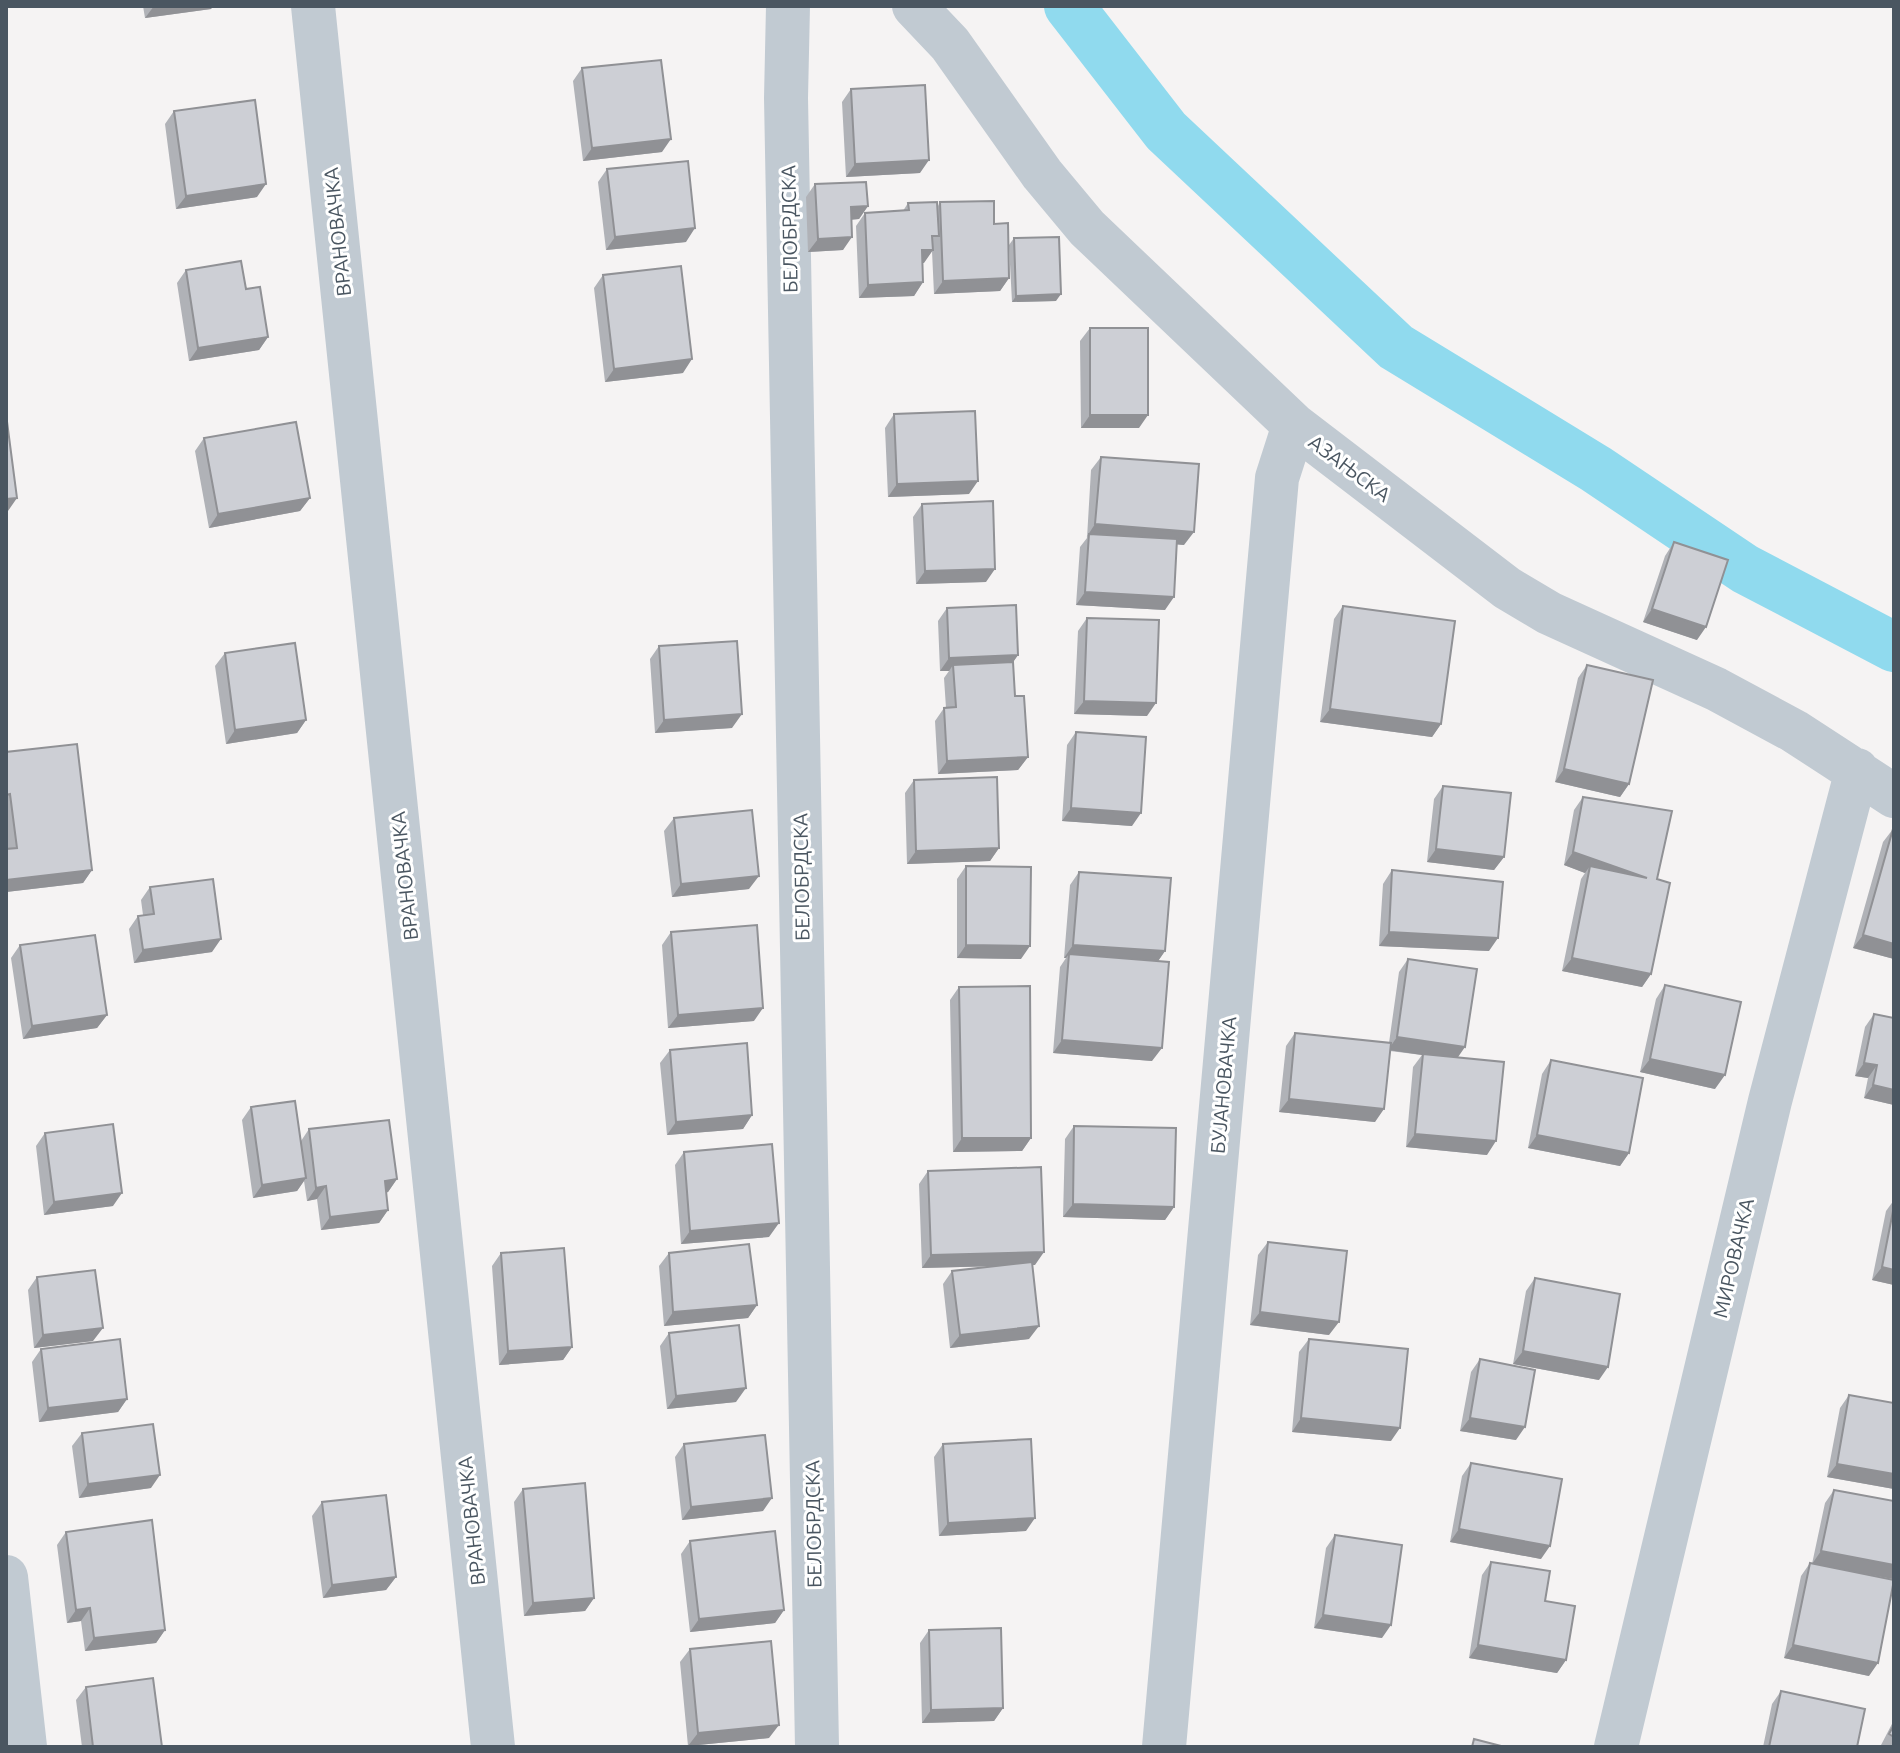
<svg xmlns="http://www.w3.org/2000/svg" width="1900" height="1753" font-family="Ubuntu,sans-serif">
  <rect width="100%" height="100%" fill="#f5f3f3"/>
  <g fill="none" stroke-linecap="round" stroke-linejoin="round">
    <path stroke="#90daee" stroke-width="50" d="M1069,6L1166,131L1396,347L1596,469L1745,569L1894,647"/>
    <path stroke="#c1cad2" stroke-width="44" d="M313,6L493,1747
      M788,6L786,98L817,1747
      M914,6L950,44L1042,174L1087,228L1294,425L1507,588L1549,613L1716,689L1794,731L1894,796
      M6,1577L25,1747
      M1164,1747L1277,478L1294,425
      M1616,1747L1770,1101L1857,770"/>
  </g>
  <path fill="#b0b2b7" d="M143,6H213L211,9L145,18Z
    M582,68L662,152L583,161L573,81Z
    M851,89L920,173L846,177L842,102Z
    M174,111L257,197L176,209L165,124Z
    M607,169L686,242L606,250L598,182Z
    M815,184L868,206L859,219L851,220L843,250L808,252L806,197Z
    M940,202L994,224L1009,278L1000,291L934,294L932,251L923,263V282L914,296L859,298L856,226L865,213L903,211L908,203L938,206Z
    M1014,238L1056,301L1012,302L1009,245Z
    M186,270L246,289L268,337L259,350L189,361L177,283Z
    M603,275L683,373L605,382L594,288Z
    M1090,328L1139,428H1081L1080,341Z
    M894,414L969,494L888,497L885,428Z
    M204,438L310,498L300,511L209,528L195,451Z
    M1101,457L1184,545L1177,544L1165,610L1076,605L1080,547L1087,538L1091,470Z
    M922,504L986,582L916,584L913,517Z
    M1674,542L1697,640L1643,622L1665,556Z
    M1343,606L1441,724L1432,737L1320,722L1334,619Z
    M947,608L1018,655L1013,662L1015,696L1028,757L1018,770L938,774L935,721L944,708H946L944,678L949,671H940L938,621Z
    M1087,618L1147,716L1074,714L1078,631Z
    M659,646L732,728L655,733L650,659Z
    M225,653L306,720L297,733L226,744L215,666Z
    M1587,665L1629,784L1620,797L1555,782L1578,678Z
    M1076,732L1132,826L1062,821L1067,745Z
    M6,752L92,870L83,883L6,892Z
    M914,780L999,848L990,861L907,864L905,793Z
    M1443,786L1504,857L1494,870L1427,862L1434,799Z
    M1583,797L1657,879L1651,974L1642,987L1562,971L1581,879L1585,873L1564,865L1574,810Z
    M674,818L749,889L672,897L664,831Z
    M1893,829L1894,959L1853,948L1883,842Z
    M966,866L1021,959L957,958V879Z
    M1392,870L1489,951L1379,946L1383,884Z
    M1079,872L1165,951L1158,961L1152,1061L1053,1053L1060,967L1066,958H1064L1070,885Z
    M150,887L212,952L134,963L129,929L138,916L143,915L141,900Z
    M671,932L754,1021L668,1028L662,945Z
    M20,945L107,1015L97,1028L23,1039L11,958Z
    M1408,959L1458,1057L1487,1155L1406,1147L1413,1067L1422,1055L1390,1051L1375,1122L1279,1112L1286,1046L1295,1033L1389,1043L1399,972Z
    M1665,985L1715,1089L1640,1072L1656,999Z
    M959,987L1031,1138L1022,1151L953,1152L950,1000Z
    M1874,1014L1894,1105L1864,1098L1868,1078L1855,1076L1865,1027Z
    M670,1050L752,1115L743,1129L667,1135L660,1063Z
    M1551,1060L1629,1153L1620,1166L1528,1148L1542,1074Z
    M251,1107L301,1141L309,1129L397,1179L388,1192L386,1193L388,1210L379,1223L321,1230L317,1199L307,1201L304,1181L297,1191L253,1198L242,1120Z
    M1074,1126L1174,1207L1165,1220L1063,1217L1065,1139Z
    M45,1133L113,1206L44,1215L36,1146Z
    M684,1152L769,1237L681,1244L675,1165Z
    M928,1171L1035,1265H1032L1029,1339L950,1348L943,1284L952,1271L1000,1266L922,1268L919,1184Z
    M1894,1200V1285L1872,1280L1886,1211Z
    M1268,1242L1329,1335L1250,1325L1258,1255Z
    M501,1253L572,1347L563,1360L499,1365L492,1266Z
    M669,1253L757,1305L748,1318L664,1326L659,1266Z
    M37,1277L93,1341L34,1348L28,1290Z
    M1535,1278L1599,1380L1513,1364L1526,1291Z
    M669,1333L736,1402L667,1409L660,1346Z
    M1309,1339L1391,1441L1292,1432L1299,1352Z
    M41,1349L127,1399L118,1412L39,1422L32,1362Z
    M1480,1359L1516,1440L1460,1431L1471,1372Z
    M1849,1395L1894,1403V1489L1827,1477L1840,1408Z
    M82,1433L151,1488L79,1498L72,1446Z
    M684,1444L763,1511L682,1520L675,1457Z
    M943,1444L1026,1531L939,1536L934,1457Z
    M1471,1463L1541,1559L1450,1542L1462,1476Z
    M523,1489L594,1598L585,1611L524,1616L514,1502Z
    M1834,1490L1893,1579L1841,1569L1869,1676L1784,1658L1801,1576L1810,1563L1812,1564L1825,1503Z
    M322,1502L396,1577L386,1590L323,1598L312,1516Z
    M66,1532L165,1630L156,1643L85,1651L81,1621L67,1623L57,1545Z
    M1335,1535L1382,1638L1314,1628L1326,1548Z
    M690,1541L784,1610L775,1623L690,1632L681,1554Z
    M1491,1562L1545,1601L1566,1660L1557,1673L1469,1658L1482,1575Z
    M929,1630L1003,1708L994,1721L922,1723L920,1643Z
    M690,1649L769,1738L688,1746L680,1662Z
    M86,1687L162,1747H82L76,1700Z
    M1781,1691L1857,1747H1763L1772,1704Z
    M1894,1720V1747H1880Z"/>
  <path fill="#909195" d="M154,6H213L211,9L145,18Z
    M671,139L662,152L583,161L592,148Z
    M929,160L920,173L846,177L855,164Z
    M266,184L257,197L176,209L186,196Z
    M868,206L859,219L842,220L851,207Z
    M695,228L686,242L606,250L615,237Z
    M852,237L843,250L808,252L818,239Z
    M922,250H933L924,263H913Z
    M1009,278L1000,291L934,294L943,281Z
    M923,282L914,296L859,298L868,285Z
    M1061,294L1056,301L1012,302L1016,296Z
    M268,337L259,350L189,361L198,348Z
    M692,359L683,373L605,382L614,369Z
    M1090,415H1148L1139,428H1081Z
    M978,481L969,494L888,497L897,484Z
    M17,498L8,511H6V499Z
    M310,498L300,511L209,528L218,514Z
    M1095,524L1194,532L1184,545L1089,538V534L1086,538Z
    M995,569L986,582L916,584L925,571Z
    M1085,592L1174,597L1165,610L1076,605Z
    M1652,609L1706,627L1697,640L1643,622Z
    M1018,655L1009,668L953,665L949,671H940L949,658Z
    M1084,701L1156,703L1147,716L1074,714Z
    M1330,709L1441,724L1432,737L1320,722Z
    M742,714L732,728L655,733L664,720Z
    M306,720L297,733L226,744L235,730Z
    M1028,757L1018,770L938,774L947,761Z
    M1564,769L1629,784L1620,797L1555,782Z
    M1071,808L1141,813L1132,826L1062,821Z
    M999,848L990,861L907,864L916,851Z
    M1436,849L1504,857L1494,870L1427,862Z
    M1573,852L1647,878L1590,866L1585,873L1564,865Z
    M92,870L83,883L6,892V880Z
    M759,876L749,889L672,897L681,884Z
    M1389,932L1498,938L1489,951L1379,946Z
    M1863,935L1894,944V959L1853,948Z
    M221,939L212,952L134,963L143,950Z
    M966,945L1030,946L1021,959L957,958Z
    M1073,945L1165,951L1156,964L1069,954L1066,958H1064Z
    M1572,958L1651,974L1642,987L1562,971Z
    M763,1008L754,1021L668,1028L678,1015Z
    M107,1015L97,1028L23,1039L32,1026Z
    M1397,1037L1465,1047L1456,1060L1388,1050Z
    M1062,1040L1162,1048L1152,1061L1053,1053Z
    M1650,1059L1725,1075L1715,1089L1640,1072Z
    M1864,1063L1877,1065L1868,1078L1855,1076Z
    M1873,1085L1894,1090V1105L1864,1098Z
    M1289,1099L1384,1109L1375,1122L1279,1112Z
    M752,1115L743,1129L667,1135L676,1122Z
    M1415,1134L1496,1141L1487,1155L1406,1147Z
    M1537,1135L1629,1153L1620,1166L1528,1148Z
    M962,1138H1031L1022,1151L953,1152Z
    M306,1178L297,1191L253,1198L262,1185Z
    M397,1179L388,1192L376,1194L385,1181Z
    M326,1186L317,1199L307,1201L316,1188Z
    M122,1193L113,1206L44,1215L54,1202Z
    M1073,1204L1174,1207L1165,1220L1063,1217Z
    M388,1210L379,1223L321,1230L330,1217Z
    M779,1223L769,1237L681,1244L690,1231Z
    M1044,1252L1035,1265L922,1268L931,1255Z
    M1882,1267L1894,1270V1285L1872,1280Z
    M757,1305L748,1318L664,1326L673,1312Z
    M1260,1312L1339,1322L1329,1335L1250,1325Z
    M1039,1326L1029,1339L950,1348L960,1335Z
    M103,1328L93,1341L34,1348L43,1335Z
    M572,1347L563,1360L499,1365L508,1351Z
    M1523,1351L1608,1367L1599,1380L1513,1364Z
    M746,1388L736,1402L667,1409L676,1396Z
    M127,1399L118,1412L39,1422L48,1408Z
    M1301,1418L1400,1428L1391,1441L1292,1432Z
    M1470,1418L1525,1427L1516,1440L1460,1431Z
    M1837,1464L1894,1474V1489L1827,1477Z
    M160,1475L151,1488L79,1498L88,1484Z
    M772,1498L763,1511L682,1520L691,1507Z
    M1035,1518L1026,1531L939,1536L948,1523Z
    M1459,1529L1550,1546L1541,1559L1450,1542Z
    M1821,1551L1894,1565V1577L1893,1579L1812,1564Z
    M396,1577L386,1590L323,1598L332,1585Z
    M594,1598L585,1611L524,1616L533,1603Z
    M90,1608L81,1621L67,1623L76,1610Z
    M784,1610L775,1623L690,1632L699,1619Z
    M1323,1615L1391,1625L1382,1638L1314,1628Z
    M165,1630L156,1643L85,1651L94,1638Z
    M1478,1645L1566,1660L1557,1673L1469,1658Z
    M1793,1645L1878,1663L1869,1676L1784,1658Z
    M1003,1708L994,1721L922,1723L931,1710Z
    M779,1725L769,1738L688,1746L698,1733Z"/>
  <path fill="#cdcfd5" stroke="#909195" stroke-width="2" d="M661,60L671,139L592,148L582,68Z
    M925,85L929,160L855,164L851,89Z
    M255,100L266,184L186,196L174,111Z
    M688,161L695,228L615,237L607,169Z
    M866,182L868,206L851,207L852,237L818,239L815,184Z
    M994,201V224L1008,223L1009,278L943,281L940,202Z
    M937,202L939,236H932L933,250H922L923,282L868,285L865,213L909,210L908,203Z
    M1059,237L1061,294L1016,296L1014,238Z
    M241,261L246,289L260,287L268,337L198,348L186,270Z
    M681,266L692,359L614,369L603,275Z
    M1090,328H1148V415H1090Z
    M975,411L978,481L897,484L894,414Z
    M6,414L17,498L6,499Z
    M296,422L310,498L218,514L204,438Z
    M1101,457L1199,464L1194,532L1095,524Z
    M993,501L995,569L925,571L922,504Z
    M1089,534L1177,539L1174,597L1085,592Z
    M1674,542L1728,560L1706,627L1652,609Z
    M1016,605L1018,655L949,658L947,608Z
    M1343,606L1455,621L1441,724L1330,709Z
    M1087,618L1159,620L1156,703L1084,701Z
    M737,641L742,714L664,720L659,646Z
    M295,643L306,720L235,730L225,653Z
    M1013,662L1015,696H1024L1028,757L947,761L944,708L956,707L953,665Z
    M1587,665L1653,680L1629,784L1564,769Z
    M1076,732L1146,737L1141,813L1071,808Z
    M77,744L92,870L6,880V849L17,848L10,794L6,795V752Z
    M997,777L999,848L916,851L914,780Z
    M1443,786L1511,793L1504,857L1436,849Z
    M1583,797L1672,811L1657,879L1670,883L1651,974L1572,958L1590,866L1647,878L1573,852Z
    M752,810L759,876L681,884L674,818Z
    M1893,829L1894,830V944L1863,935Z
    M966,866L1031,867L1030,946L966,945Z
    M1392,870L1503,882L1498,938L1389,932Z
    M1079,872L1171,878L1165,951L1073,945Z
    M213,879L221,939L143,950L138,916L154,914L150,887Z
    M757,925L763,1008L678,1015L671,932Z
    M95,935L107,1015L32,1026L20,945Z
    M1069,954L1169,962L1162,1048L1062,1040Z
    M1408,959L1477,969L1465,1047L1397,1037Z
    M1665,985L1741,1002L1725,1075L1650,1059Z
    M1030,986L1031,1138H962L959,987Z
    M1874,1014L1894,1018V1090L1873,1085L1877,1065L1864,1063Z
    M1295,1033L1391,1043L1384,1109L1289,1099Z
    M747,1043L752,1115L676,1122L670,1050Z
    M1423,1054L1504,1062L1496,1141L1415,1134Z
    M1551,1060L1643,1078L1629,1153L1537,1135Z
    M295,1101L306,1178L262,1185L251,1107Z
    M389,1120L397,1179L385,1181L388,1210L330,1217L326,1186L316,1188L309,1129Z
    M113,1124L122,1193L54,1202L45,1133Z
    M1074,1126L1176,1128L1174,1207L1073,1204Z
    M772,1144L779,1223L690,1231L684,1152Z
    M1041,1167L1044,1252L931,1255L928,1171Z
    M1894,1206V1270L1882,1267Z
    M1268,1242L1347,1251L1339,1322L1260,1312Z
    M749,1244L757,1305L673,1312L669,1253Z
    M564,1248L572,1347L508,1351L501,1253Z
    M1032,1262L1039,1326L960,1335L952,1271Z
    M95,1270L103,1328L43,1335L37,1277Z
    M1535,1278L1620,1294L1608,1367L1523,1351Z
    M739,1325L746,1388L676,1396L669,1333Z
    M120,1339L127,1399L48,1408L41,1349Z
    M1309,1339L1408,1349L1400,1428L1301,1418Z
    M1480,1359L1535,1370L1525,1427L1470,1418Z
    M1849,1395L1894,1403V1474L1837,1464Z
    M153,1424L160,1475L88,1484L82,1433Z
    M765,1435L772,1498L691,1507L684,1444Z
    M1031,1439L1035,1518L948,1523L943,1444Z
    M1471,1463L1562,1479L1550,1546L1459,1529Z
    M585,1483L594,1598L533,1603L523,1489Z
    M1834,1490L1894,1501V1565L1821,1551Z
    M386,1495L396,1577L332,1585L322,1502Z
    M152,1520L165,1630L94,1638L90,1608L76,1610L66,1532Z
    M775,1531L784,1610L699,1619L690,1541Z
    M1335,1535L1402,1545L1391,1625L1323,1615Z
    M1491,1562L1550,1571L1545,1601L1575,1606L1566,1660L1478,1645Z
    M1810,1563L1894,1580L1878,1663L1793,1645Z
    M1001,1628L1003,1708L931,1710L929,1630Z
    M771,1641L779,1725L698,1733L690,1649Z
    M153,1678L162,1747H93L86,1687Z
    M1781,1691L1865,1709L1857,1747H1769Z
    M1894,1725V1737L1889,1734Z
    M1474,1739L1505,1747H1472Z"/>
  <g text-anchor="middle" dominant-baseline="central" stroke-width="6" stroke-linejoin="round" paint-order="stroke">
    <g font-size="20" fill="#4a5661" stroke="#fff">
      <text transform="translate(789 229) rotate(-91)">БЕЛОБРДСКА</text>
      <text transform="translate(337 232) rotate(-96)">ВРАНОВАЧКА</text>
      <text transform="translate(1350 468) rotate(37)">АЗАЊСКА</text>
      <text transform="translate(404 876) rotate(-96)">ВРАНОВАЧКА</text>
      <text transform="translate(801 877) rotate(-91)">БЕЛОБРДСКА</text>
      <text transform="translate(1223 1085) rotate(-85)">БУЈАНОВАЧКА</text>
      <text transform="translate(1733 1258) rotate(-77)">МИРОВАЧКА</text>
      <text transform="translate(471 1521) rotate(-96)">ВРАНОВАЧКА</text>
      <text transform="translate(813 1524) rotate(-91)">БЕЛОБРДСКА</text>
    </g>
  </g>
  <rect width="1900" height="1753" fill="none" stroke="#4a5661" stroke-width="16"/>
</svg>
